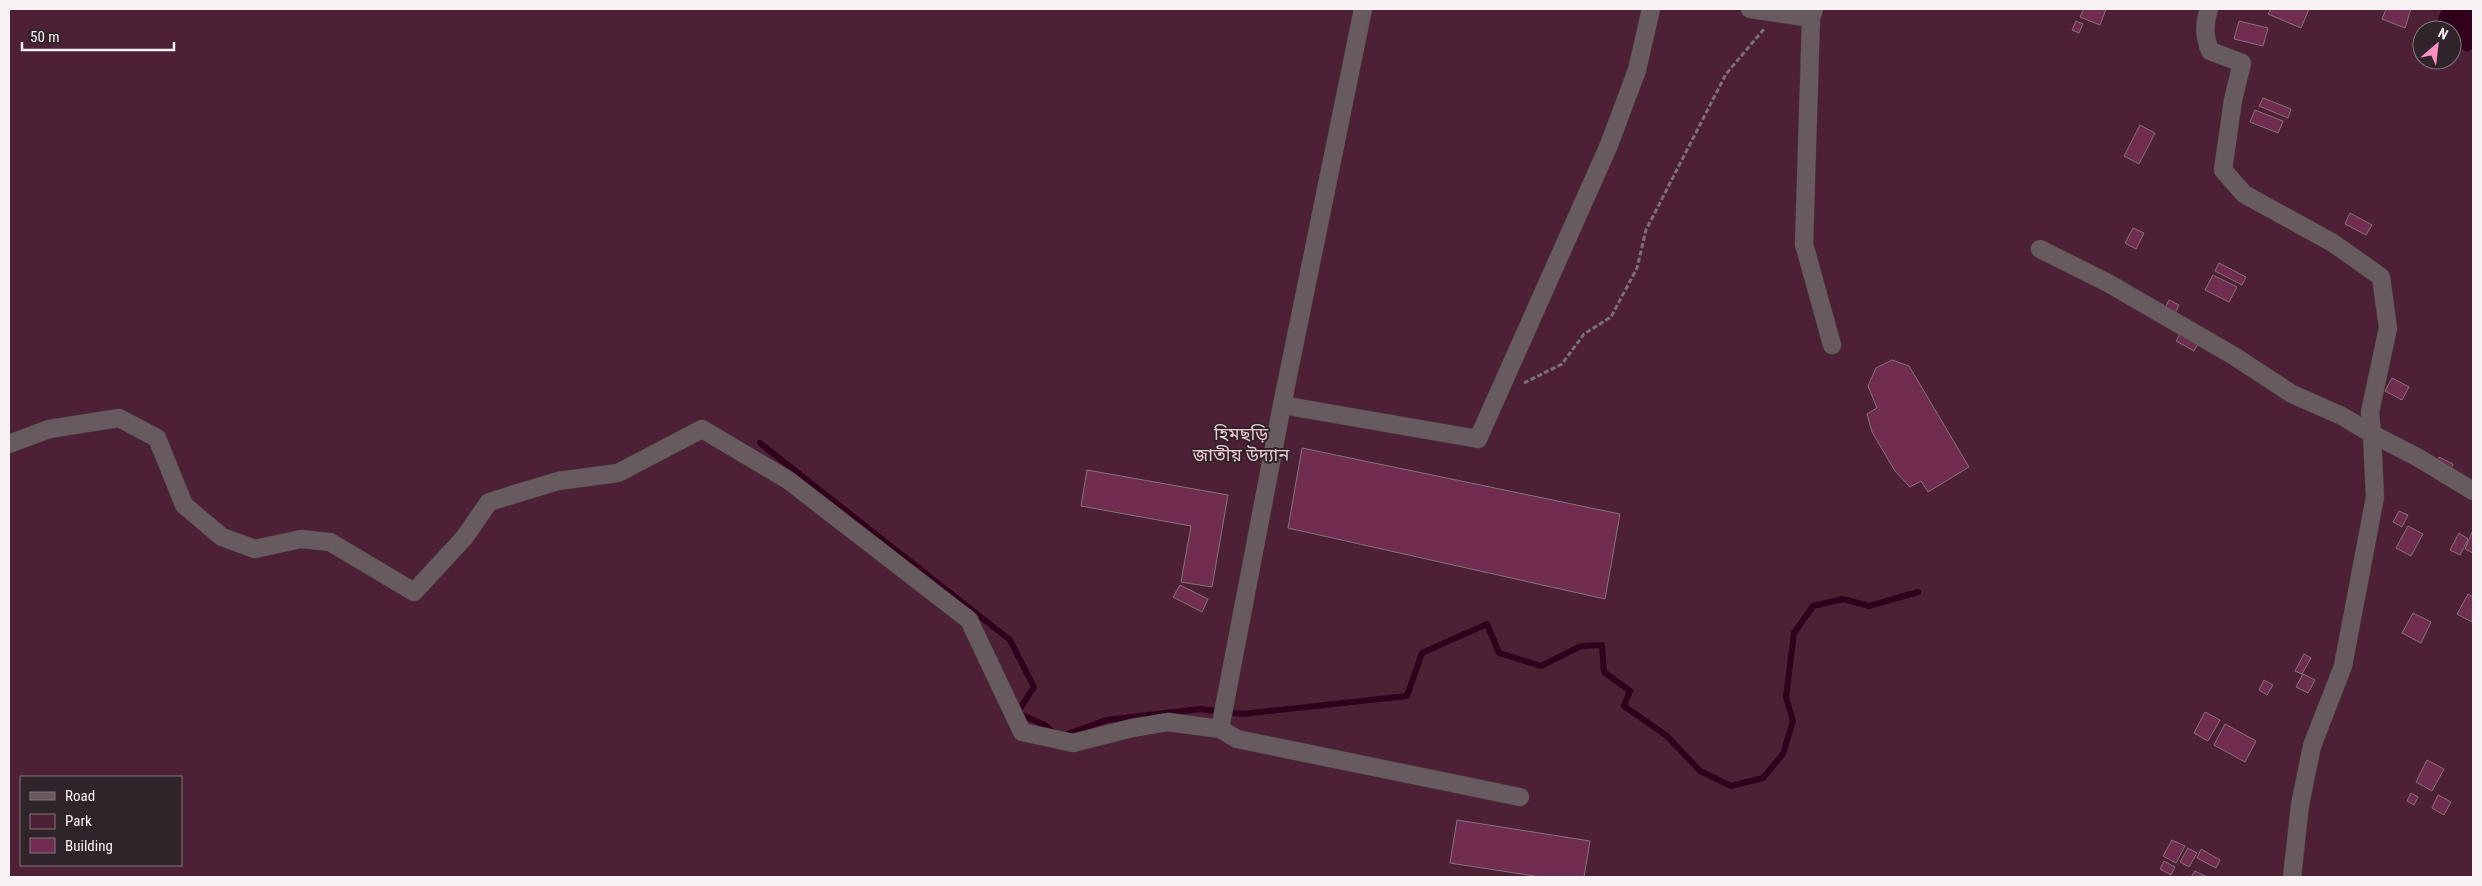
<svg xmlns="http://www.w3.org/2000/svg" width="2482" height="886" font-family="'Roboto Condensed','Noto Sans Bengali',sans-serif">
  <rect width="100%" height="100%" fill="#2f2429"/>
  <path fill="#4d2036" fill-rule="evenodd" d="M9,9H2473V877H9ZM2422,30H2452V60H2422ZM21,777H181V865H21Z"/>
  <path fill="#31011c" d="M2442,9H2473V48L2467,52L2452,44V30H2433Z"/>
  <g fill="none" stroke-linecap="round" stroke-linejoin="round">
    <path stroke="#31011c" stroke-width="6" d="M760,443L1010,640L1034,687L1017,713L1045,725L1054,733
      M1062,736L1106,720L1200,709L1242,714L1407,696L1422,653L1487,624L1499,653L1541,666L1581,646L1602,645L1604,672L1630,691L1624,706L1667,736L1700,771L1731,786L1763,778L1783,754L1793,721L1786,697L1794,633L1813,606L1843,599L1869,606L1918,592"/>
  </g>
  <path fill="#712d4f" stroke="#82747a" d="M2084,9H2106L2100,25L2080,17Z
    M2271,9H2309L2301,28L2268,14Z
    M2386,9H2411L2405,28L2382,19Z
    M2076,21L2083,24L2079,33L2072,30Z
    M2239,21L2268,28L2263,46L2234,39Z
    M2263,98L2291,109L2288,118L2259,106Z
    M2255,110L2283,121L2278,133L2250,122Z
    M2140,125L2155,133L2139,164L2124,156Z
    M2350,213L2372,225L2366,235L2345,224Z
    M2133,228L2144,233L2136,249L2125,243Z
    M2219,263L2246,277L2242,285L2215,271Z
    M2213,275L2237,287L2229,302L2205,290Z
    M2169,300L2179,305L2173,317L2163,312Z
    M2181,332L2199,342L2194,351L2176,341Z
    M1892,360L1909,366L1969,467L1928,492L1921,481L1910,487L1895,471L1872,432L1867,414L1877,408L1868,386L1876,368Z
    M2392,378L2409,387L2402,400L2385,391Z
    M1302,448L1620,514L1605,599L1288,528Z
    M2439,457L2453,464L2450,471L2435,464Z
    M1087,470L1228,495L1212,587L1181,582L1191,526L1081,506Z
    M2399,511L2408,515L2402,527L2393,522Z
    M2408,526L2423,534L2411,556L2396,548Z
    M2473,530V553L2465,549Z
    M2459,533L2468,539L2460,555L2450,550Z
    M1180,585L1208,599L1202,612L1173,597Z
    M2468,594L2473,597L2472,622L2457,614Z
    M2413,613L2431,622L2421,643L2402,633Z
    M2304,654L2311,658L2302,674L2295,671Z
    M2303,674L2315,680L2308,693L2296,687Z
    M2264,680L2273,685L2267,695L2259,690Z
    M2205,712L2220,720L2208,741L2194,733Z
    M2225,724L2256,741L2245,762L2214,745Z
    M2427,760L2444,769L2432,791L2416,782Z
    M2411,793L2418,797L2414,805L2407,801Z
    M2438,795L2451,802L2444,815L2432,808Z
    M1457,820L1590,841L1584,877H1541L1450,863Z
    M2172,840L2185,846L2176,863L2163,856Z
    M2188,848L2197,853L2189,867L2180,862Z
    M2201,849L2220,860L2216,868L2197,858Z
    M2164,861L2175,867L2171,875L2160,869Z
    M2195,871L2207,877H2191Z"/>
  <g fill="none" stroke-linecap="round" stroke-linejoin="round">
    <defs>
      <path id="minor" d="M1750,9L1811,18L1814,9
        M2209,9C2204,25 2204,35 2210,51L2242,63L2233,100L2223,170L2244,194L2333,243L2381,277L2388,328L2370,412L2372,434L2417,457L2473,491
        M1811,18L1804,244L1832,345
        M2040,249L2108,283L2234,356L2292,394L2342,416L2372,434L2375,497L2343,666L2312,746L2300,805L2292,877
        M1282,405L1478,439L1609,145L1637,70L1651,9
        M9,444L49,429L119,418L157,438L184,505L222,537L255,549L301,539L330,542L414,592L464,538L489,502L558,481L618,473L702,429L788,480L969,620L1022,732L1073,743L1132,728L1168,722L1220,729L1237,739L1520,797
        M1220,729L1282,405L1363,9"/>
    </defs>
    <use href="#minor" stroke="#493f43" stroke-width="19"/>
    <path stroke="#7a7175" stroke-width="3" stroke-dasharray="5 2.5" stroke-linecap="butt" d="M1524,383L1562,364L1584,334L1611,317L1637,268L1646,230L1726,74L1764,29"/>
    <use href="#minor" stroke="#685b60" stroke-width="18"/>
  </g>
  <g text-anchor="middle" dominant-baseline="central" stroke-width="4" stroke-linejoin="round" paint-order="stroke">
    <g font-size="18" fill="#f3c8da" stroke="#2f2429">
      <text x="1241" y="433">হিমছড়ি<tspan x="1241" dy="21">জাতীয় উদ্যান</tspan></text>
    </g>
  </g>
  <rect width="2482" height="886" fill="none" stroke="#f9f2f5" stroke-width="20"/>
  <rect x="20" y="776" width="162" height="90" fill="#2f2429" stroke="#80767b"/>
  <rect x="30" y="792" width="25" height="8" fill="#685b60" stroke="#80767b"/>
  <text x="65" y="801" font-size="15" fill="#f9f2f5">Road</text>
  <rect x="30" y="814" width="25" height="15" fill="#4d2036" stroke="#80767b"/>
  <text x="65" y="826" font-size="15" fill="#f9f2f5">Park</text>
  <rect x="30" y="838" width="25" height="15" fill="#712d4f" stroke="#80767b"/>
  <text x="65" y="851" font-size="15" fill="#f9f2f5">Building</text>
  <g transform="translate(2437 45) rotate(28)"><circle r="24" fill="#2f2429" stroke="#80767b"/>
  <path d="M0-4L9 19L0 12L-9 19Z" fill="#fc8fc2"/>
  <text y="-8" font-size="14" font-weight="bold" text-anchor="middle" fill="#f9f2f5">N</text>
  </g>
  <path d="M22 42v8h152v-8" fill="none" stroke="#f9f2f5" stroke-width="2.5"/>
  <text x="30" y="42" font-size="15" fill="#f9f2f5" stroke="#2f2429" stroke-width="4" paint-order="stroke">50 m</text>
</svg>
